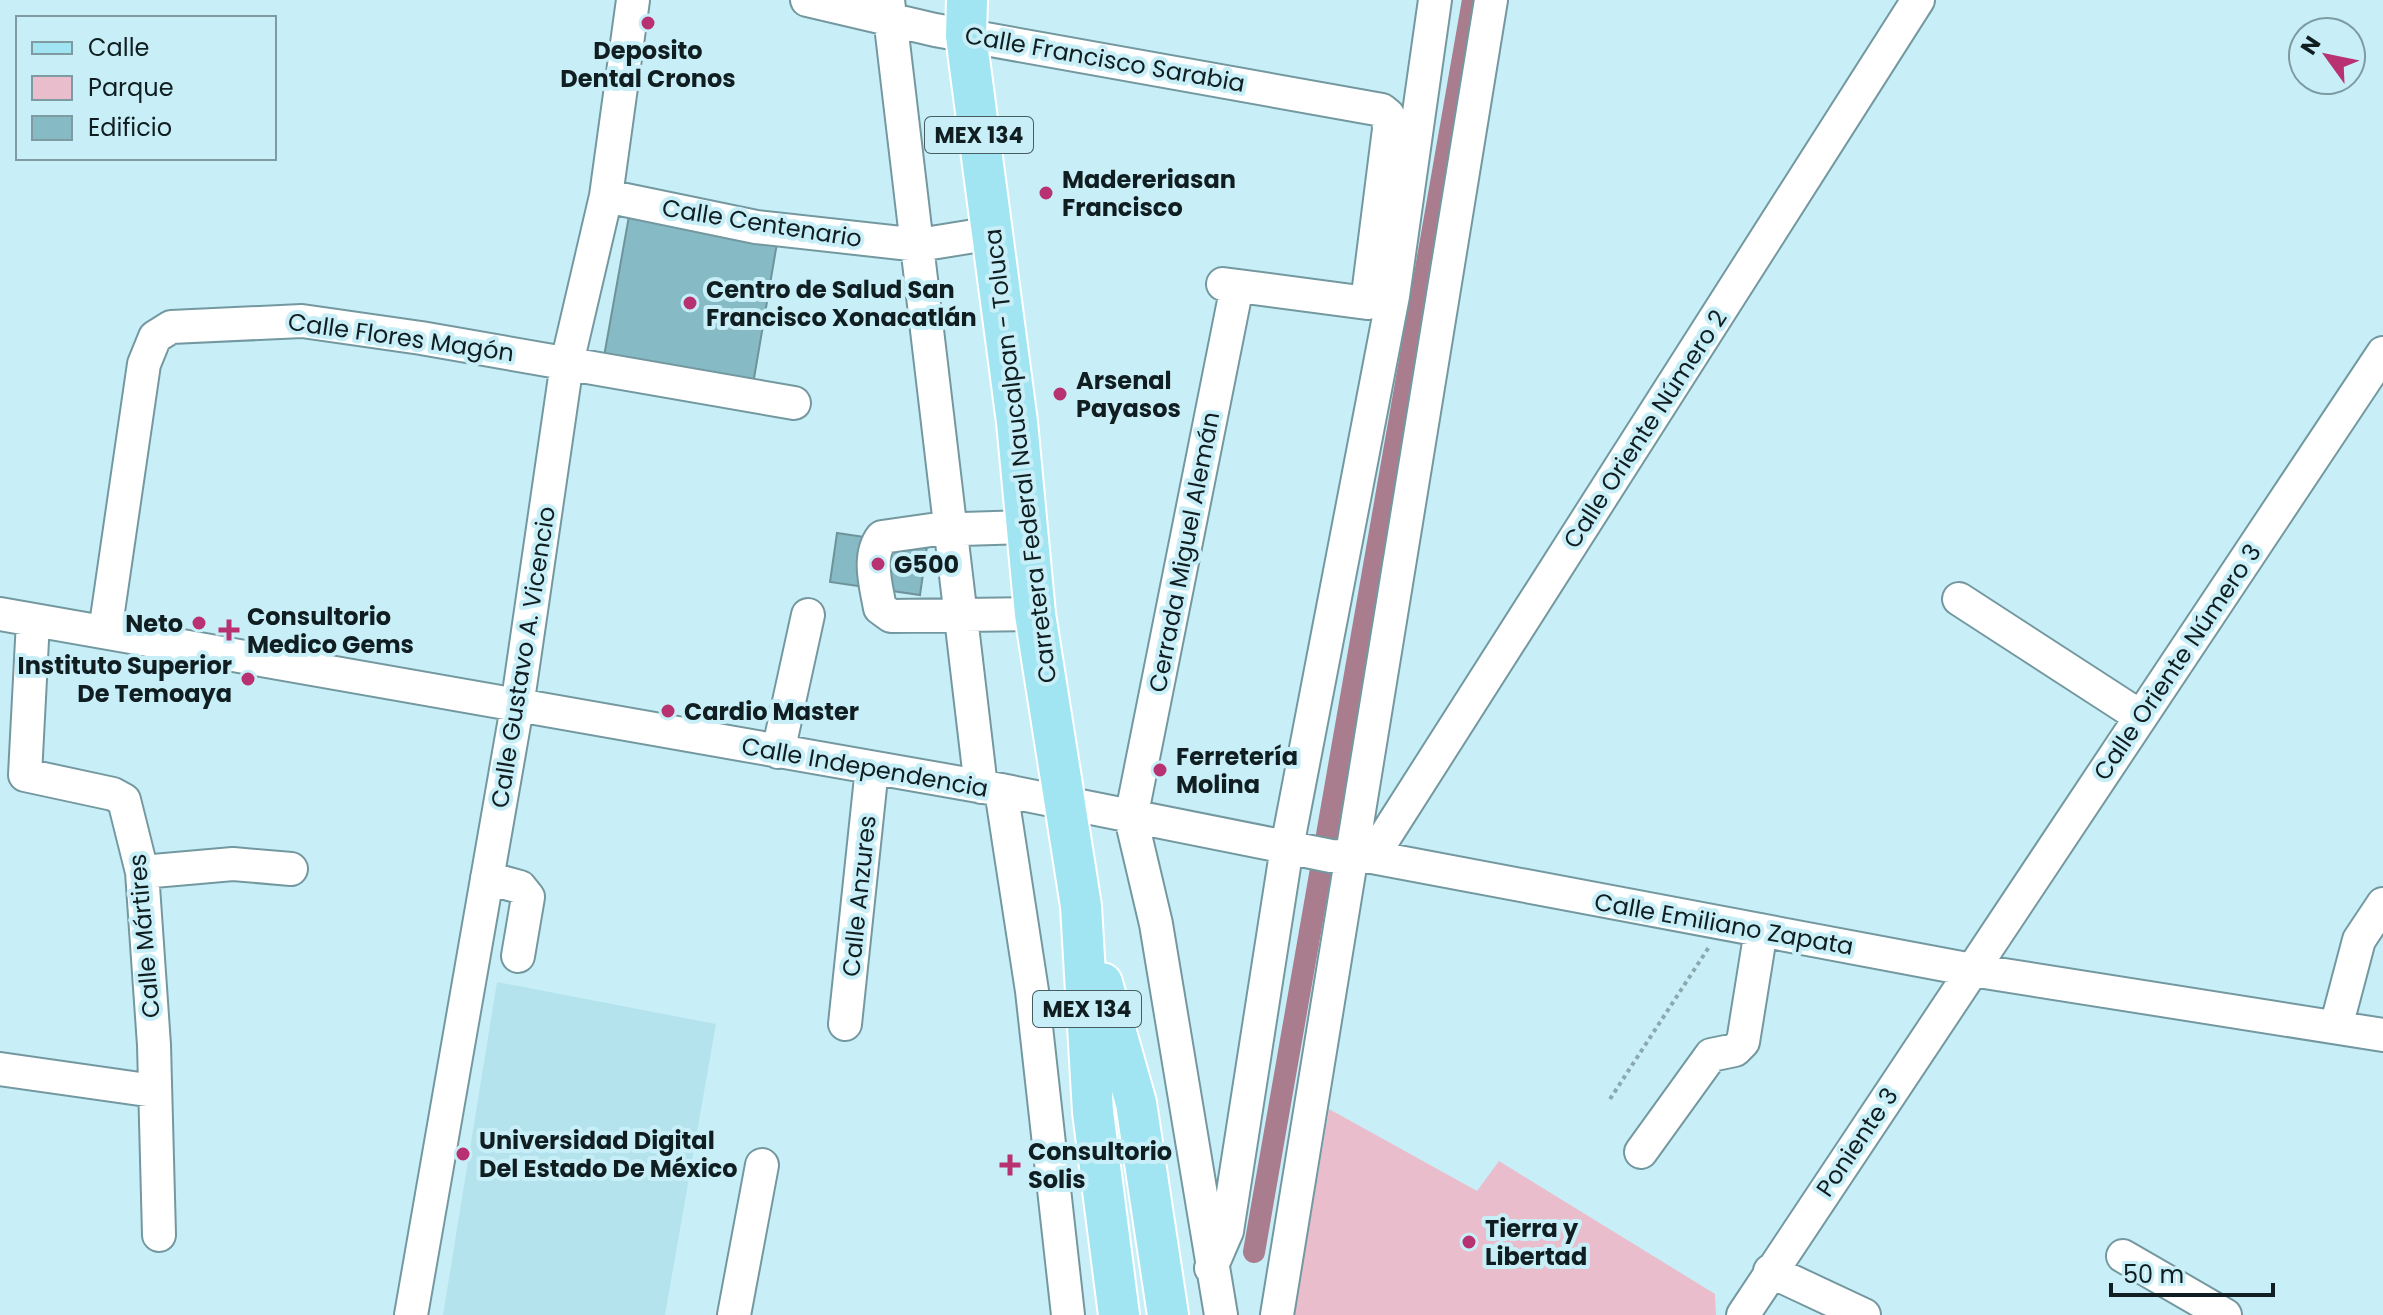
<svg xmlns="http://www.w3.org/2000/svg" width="2383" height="1315" font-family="Poppins,sans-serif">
  <rect width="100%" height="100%" fill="#c8eff7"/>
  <path fill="#b4e3ee" d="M497,982L716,1024L665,1315H443Z"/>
  <path fill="#eabdcc" d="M1329,1109L1477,1191L1499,1161L1715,1294L1716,1315H1294Z"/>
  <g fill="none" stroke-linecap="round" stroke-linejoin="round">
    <path stroke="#a97d8d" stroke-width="22" d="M1254,1252L1473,0"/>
  </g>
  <path fill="#86bbc6" stroke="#6f939b" stroke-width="2" d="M629,216L777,243L752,390L603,362Z
    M837,533L927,546L920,595L830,582Z"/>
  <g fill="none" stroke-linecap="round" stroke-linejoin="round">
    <defs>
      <path id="minor" d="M807,0L935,30L1382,110L1388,115L1389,129L1367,303
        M888,0L981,787
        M606,196L756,227L919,245L993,233
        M1223,284L1367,303L1386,298
        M1028,527L931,530L882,537C867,556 876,586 880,608L891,616L1035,614
        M1959,599L2141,717
        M0,614L1001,790L1331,856L1372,857L1972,970L2383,1035
        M33,621L25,775L113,794L124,800L142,872L154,1045L159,1235
        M105,632L144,364L155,337L171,327L302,321L421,338L794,403
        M778,752L808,615
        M1001,790L1032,991L1068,1315
        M1372,857L1918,0
        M142,872L233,864L291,869
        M487,878L520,887L528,897L518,956
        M845,1024L872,768
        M2336,1027L2359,940L2383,904
        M0,1069L154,1091
        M1641,1152L1711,1055L1735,1050L1743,1042L1761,930
        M2123,1256L2225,1315
        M1211,1268L1227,1231L1287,847L1393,296L1435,0
        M1770,1271L1864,1315
        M411,1315L517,707L567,363L606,196L633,0
        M734,1315L762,1165
        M1221,1315L1156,924L1131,818L1237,286
        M1277,1315L1491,0
        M1743,1315L2383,353"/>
      <path id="major" d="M967,0L966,36L1017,422L1035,614L1081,906L1093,1112L1119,1315
        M1102,983L1136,1103L1168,1315"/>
    </defs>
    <use href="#minor" stroke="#7498a0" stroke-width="36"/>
    <use href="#major" stroke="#fff" stroke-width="44"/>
    <path stroke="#8aa9af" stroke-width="4" stroke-dasharray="4 4" stroke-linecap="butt" d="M1610,1099L1709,947"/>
    <use href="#minor" stroke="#fff" stroke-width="32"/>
    <use href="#major" stroke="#a1e5f2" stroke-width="40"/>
  </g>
  <g fill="#b83171" stroke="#c8eff7" stroke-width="3">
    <circle cx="648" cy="23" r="8"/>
    <circle cx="1046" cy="193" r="8"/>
    <circle cx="690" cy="303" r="8"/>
    <circle cx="1060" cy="394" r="8"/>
    <circle cx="878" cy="564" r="8"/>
    <circle cx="199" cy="623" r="8"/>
    <path d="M225 618h8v8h8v8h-8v8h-8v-8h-8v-8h8z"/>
    <circle cx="248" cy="679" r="8"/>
    <circle cx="668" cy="711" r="8"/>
    <circle cx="1160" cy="770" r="8"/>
    <circle cx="463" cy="1154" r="8"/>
    <path d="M1006 1153h8v8h8v8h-8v8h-8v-8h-8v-8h8z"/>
    <circle cx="1469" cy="1242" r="8"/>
  </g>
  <g text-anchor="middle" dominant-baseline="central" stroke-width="8" stroke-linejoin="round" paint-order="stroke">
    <g fill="#c8eff7" stroke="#475d61" stroke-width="2">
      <rect x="925" y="117" width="108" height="36" rx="6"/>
      <rect x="1033" y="991" width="108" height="36" rx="6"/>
    </g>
    <g font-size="22" font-weight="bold" fill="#101e21">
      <text x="979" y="135">MEX 134</text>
      <text x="1087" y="1009">MEX 134</text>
    </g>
    <g font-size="24" font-weight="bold" fill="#101e21" stroke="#c8eff7" text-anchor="start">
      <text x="648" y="50" text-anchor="middle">Deposito<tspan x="648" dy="28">Dental Cronos</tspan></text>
      <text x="1062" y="179">Madereriasan<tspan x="1062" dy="28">Francisco</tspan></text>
      <text x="706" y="289">Centro de Salud San<tspan x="706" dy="28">Francisco Xonacatlán</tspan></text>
      <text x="1076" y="380">Arsenal<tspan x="1076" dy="28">Payasos</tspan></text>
      <text x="894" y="564">G500</text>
      <text x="247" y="616">Consultorio<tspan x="247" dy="28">Medico Gems</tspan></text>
      <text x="183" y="623" text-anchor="end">Neto</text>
      <text x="232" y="665" text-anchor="end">Instituto Superior<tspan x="232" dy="28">De Temoaya</tspan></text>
      <text x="684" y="711">Cardio Master</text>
      <text x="1176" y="756">Ferretería<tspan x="1176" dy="28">Molina</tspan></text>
      <text x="479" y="1140">Universidad Digital<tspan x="479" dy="28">Del Estado De México</tspan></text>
      <text x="1028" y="1151">Consultorio<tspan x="1028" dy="28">Solis</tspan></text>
      <text x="1485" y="1228">Tierra y<tspan x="1485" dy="28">Libertad</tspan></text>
    </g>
    <g font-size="24" fill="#101e21" stroke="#c8eff7">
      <text transform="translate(1105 59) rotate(10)">Calle Francisco Sarabia</text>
      <text transform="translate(762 223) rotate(9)">Calle Centenario</text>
      <text transform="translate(401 337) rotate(8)">Calle Flores Magón</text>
      <text transform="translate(1645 429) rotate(-57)">Calle Oriente Número 2</text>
      <text transform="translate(1020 456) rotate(-97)">Carretera Federal Naucalpan - Toluca</text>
      <text transform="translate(1184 552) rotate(-79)">Cerrada Miguel Alemán</text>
      <text transform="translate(523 657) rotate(-81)">Calle Gustavo A. Vicencio</text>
      <text transform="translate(2177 662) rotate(-56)">Calle Oriente Número 3</text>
      <text transform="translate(865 767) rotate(10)">Calle Independencia</text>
      <text transform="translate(859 896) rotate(-84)">Calle Anzures</text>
      <text transform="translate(1724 924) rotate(10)">Calle Emiliano Zapata</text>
      <text transform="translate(144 936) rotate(-95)">Calle Mártires</text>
      <text transform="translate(1857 1142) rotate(-56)">Poniente 3</text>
    </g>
  </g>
  <rect x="16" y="16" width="260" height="144" fill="#c8eff7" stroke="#7e9ba1" stroke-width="2"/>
  <rect x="32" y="42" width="40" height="12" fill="#a1e5f2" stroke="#7e9ba1" stroke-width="2"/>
  <text x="88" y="56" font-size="24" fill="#101e21">Calle</text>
  <rect x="32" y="76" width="40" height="24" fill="#eabdcc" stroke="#7e9ba1" stroke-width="2"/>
  <text x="88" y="96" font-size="24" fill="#101e21">Parque</text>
  <rect x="32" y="116" width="40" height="24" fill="#86bbc6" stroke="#7e9ba1" stroke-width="2"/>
  <text x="88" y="136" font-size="24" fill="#101e21">Edificio</text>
  <g transform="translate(2327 56) rotate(303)"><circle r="38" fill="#c8eff7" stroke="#7e9ba1" stroke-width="2"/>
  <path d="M0-6L14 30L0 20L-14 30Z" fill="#b83171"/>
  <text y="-12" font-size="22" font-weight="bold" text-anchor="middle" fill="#101e21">N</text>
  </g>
  <path d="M2111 1283v12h162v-12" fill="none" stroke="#101e21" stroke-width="4"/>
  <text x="2123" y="1283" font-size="24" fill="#101e21" stroke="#c8eff7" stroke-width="6" paint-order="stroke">50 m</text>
</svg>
